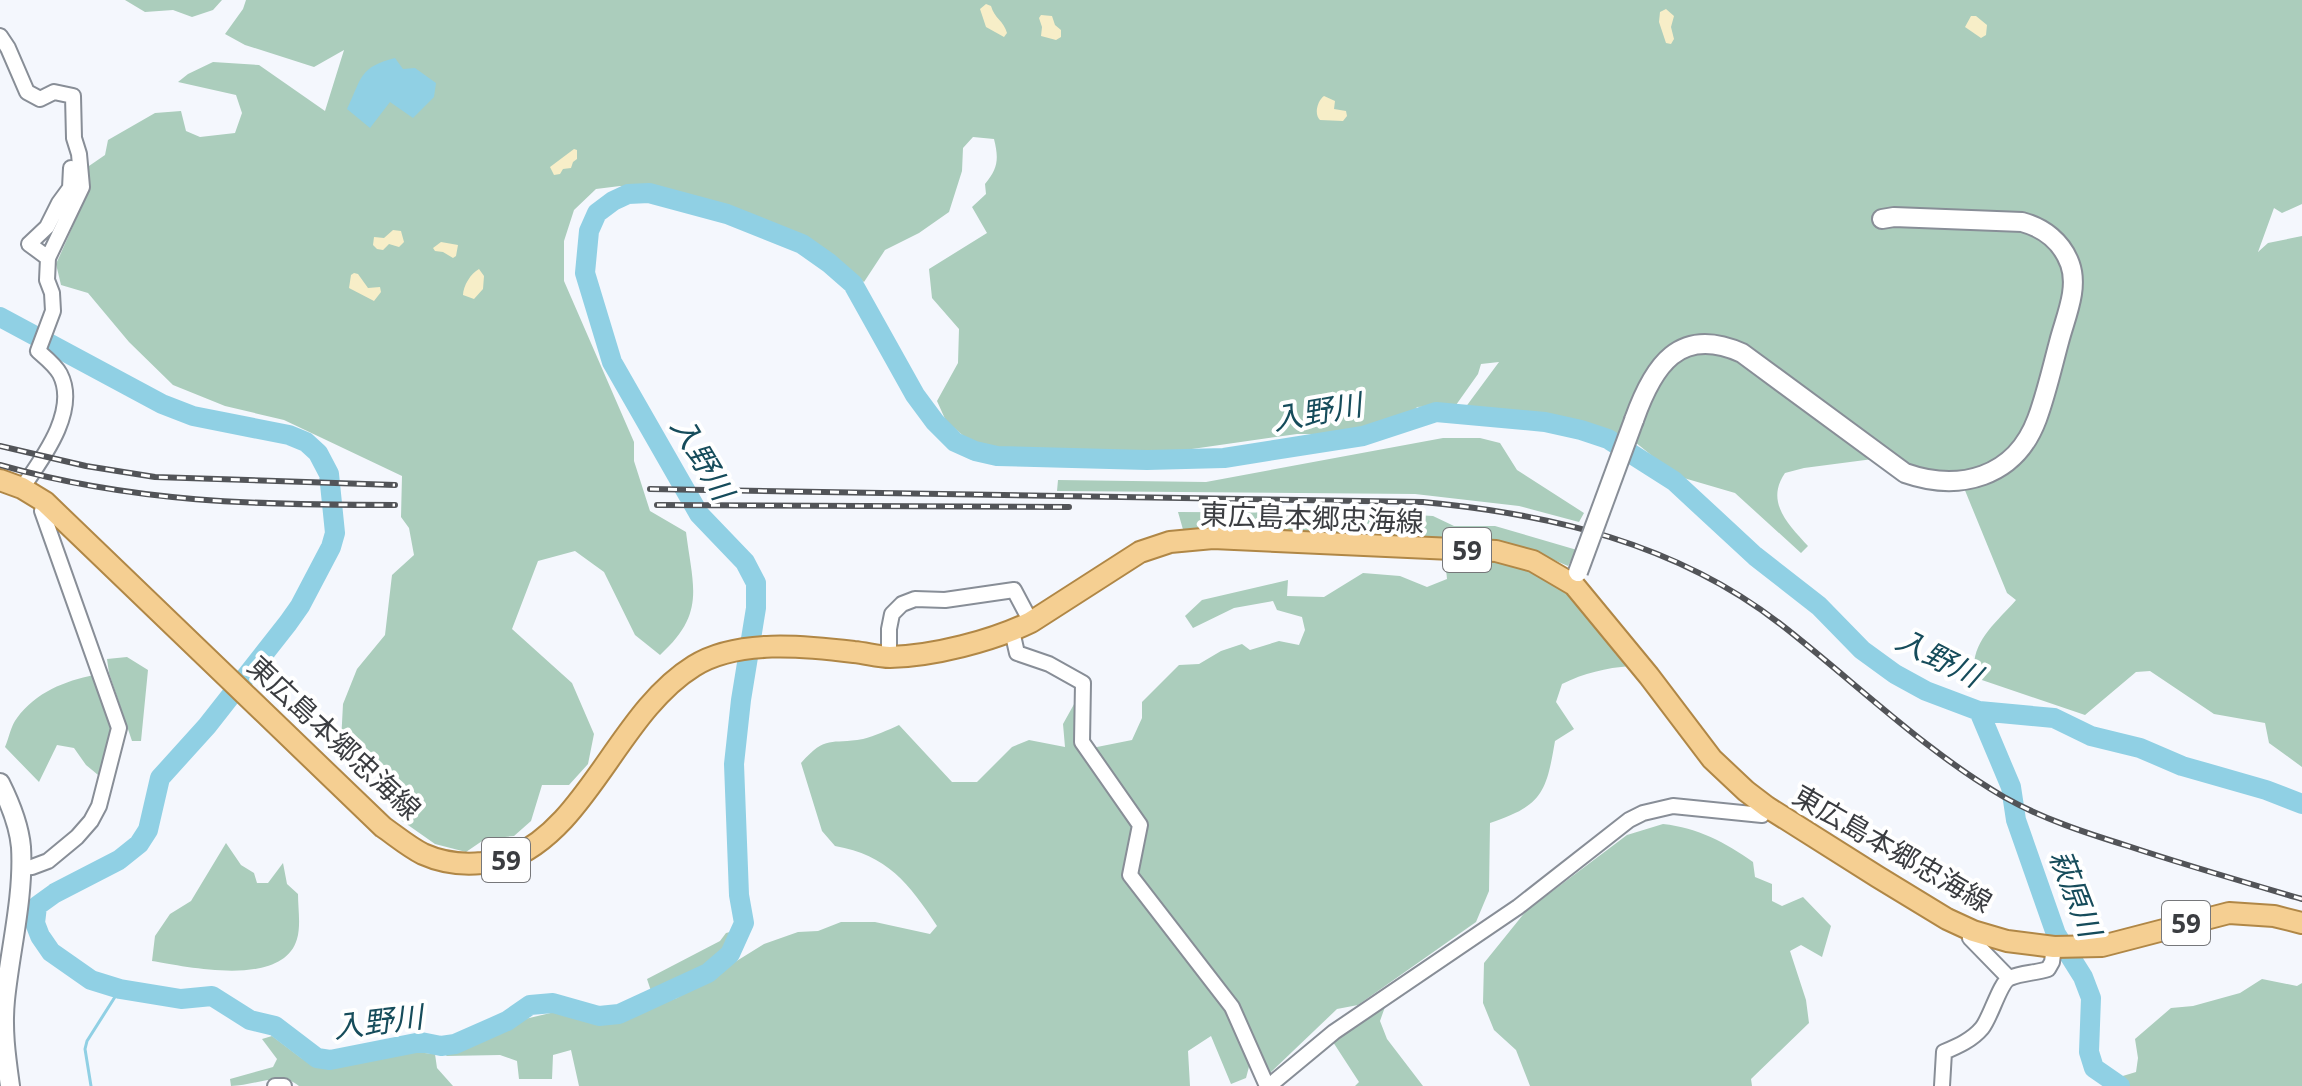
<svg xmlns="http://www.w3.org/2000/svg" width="2302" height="1086" font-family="'Noto Sans','Noto Sans JP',sans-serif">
  <rect width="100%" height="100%" fill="#f4f7fd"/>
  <path fill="#abcdbc" d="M125,0H222L213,10L192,17L173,10L145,12Z
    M246,0H2302V204L2282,213L2274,208L2258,252L2268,243L2302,236V767L2269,743L2265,723L2214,714L2150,671L2136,672L2085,715L1976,678C1967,645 1995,624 2016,600L2007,593L1964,488L1941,490L1913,484L1873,459L1804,468L1785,473C1765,502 1788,524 1808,546L1801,553L1735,493L1677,476L1635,442L1656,378L1666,365L1653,361L1646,371L1618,439L1567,419L1465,408L1499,362L1481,364L1478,374L1456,405L1417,407L1409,418L1387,428L1353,434H1297L1185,450L1111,454L995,448L966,438L946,421L937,401L958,363L959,329L932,298L929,269L987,233L972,207L986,194L985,184C998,168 999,159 994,139L973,137L963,148L962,171L949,212L919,233L885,250L864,282L823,250L748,215L655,190L620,186L596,189L574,210L564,241V281L634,442V461L650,511L686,532C693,588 706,613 660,655L635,635L604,572L575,551L538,561L512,629L572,683L594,734L588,764L569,785H542L531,821L514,836L485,839L466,852L435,844L398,818L379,774L346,769L341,742L343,704L357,669L385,635L392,575L414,555L409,528L401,517L402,476L284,420L225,406L173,385L129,342L88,293L61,285L56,264L89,190V166L105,155L108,140L155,113L181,111L186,131L200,137L235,133L242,113L236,95L178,82L188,74L213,62L259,65L325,111L344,50L314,67L245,45L225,34L243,9Z
    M1443,438H1480L1500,443L1517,470L1584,513L1579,522L1519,506L1415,494L1057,491L1058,480L1206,482Z
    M1178,512L1381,513L1433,516L1454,526H1495L1577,550L1568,566L1533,551L1184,533Z
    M1445,559C1471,561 1502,560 1526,569C1573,588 1601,628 1630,666C1606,668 1584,673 1562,684L1556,702L1574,729L1555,741C1546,794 1542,805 1490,823L1489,891L1476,922L1358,1005L1337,1009L1270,1073L1233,997L1134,874L1145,823L1092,748L1132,740L1142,718V702L1179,665L1199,664L1221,651L1242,644L1250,650L1279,641L1299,645L1305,630L1302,617L1277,610L1273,601L1234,608L1193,628L1185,616L1202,600L1288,580L1287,596L1324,597L1363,573L1400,576L1427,587L1447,579Z
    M127,657L148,670L141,741H132L109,673L107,659Z
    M94,675L113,731L103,779L86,765L74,748L57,745L39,782L5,747C9,738 11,725 17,718C36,692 65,681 94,675Z
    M1078,697V744L1083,758L1132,827L1125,875L1226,1009L1250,1063L1246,1078L1231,1084L1211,1036L1188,1051L1190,1086H579L571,1050L553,1055L552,1079H519L517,1061L500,1055L446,1056L450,1049L489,1037L525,1019L559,1011L599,1025L632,1014L677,998L764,944L798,932L818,931L841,922H875L930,934L937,926C909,883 887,855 835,846L822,831L801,763C827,734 830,745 863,739C875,736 888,730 899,725L952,782H977L1012,747L1029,740L1065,747L1063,724Z
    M1663,824C1698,828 1725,842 1753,862L1755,877L1772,884V901L1782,906L1803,897L1831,926L1822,957L1801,945L1790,951L1806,1000L1809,1023L1751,1079L1752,1086H1530L1516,1050L1494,1030L1483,1003L1484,963L1526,911L1627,835Z
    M226,843L241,865L254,873L257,883H268L283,863L287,884L298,894C298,908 301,926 297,939C283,988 188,967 152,961L155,936L170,914L191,901Z
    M738,930L729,953L708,969L651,991L647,979L720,941L726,933Z
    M2262,979L2297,986L2302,983V1086H2125L2116,1078L2136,1072L2138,1058L2135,1039L2171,1008L2193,1006L2240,993Z
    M1386,1004L1380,1021L1387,1039L1423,1086H1355L1359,1082L1333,1042Z
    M272,1036L301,1058L321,1065L355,1062L404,1051L435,1054L437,1068L453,1086H299C281,1071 253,1086 231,1086L230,1079L273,1067L277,1059L262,1039Z"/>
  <path fill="#f7eec8" d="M986,4L991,6C994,18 1004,21 1007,33L1004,37L986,27L980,9Z
    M1666,9L1674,16L1671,27L1674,39L1671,44L1666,43L1659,22L1660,12Z
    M1041,15L1052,16L1055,25L1061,30V37L1056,40L1041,36L1042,27L1039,18Z
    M1971,16H1976L1987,25L1986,35L1981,38L1965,27Z
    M1324,96L1335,101L1334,109L1346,111L1347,116L1343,121L1320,120C1314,115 1317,101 1324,96Z
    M574,149L577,150V159L573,162L571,168L563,169L560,174L554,175L550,167Z
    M393,230L401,231L404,242L399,247L389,244L383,250L377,249L373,245L374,237L384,238Z
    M441,242L458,245L456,256L453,258L443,252L435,251L433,248Z
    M479,269L484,276L483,289L474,299L463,295C463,286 471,273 479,269Z
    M354,273L358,274L368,288L380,287L381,292L374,301L349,288L351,275Z"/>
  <path fill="#90d0e4" d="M395,58L403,69L415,68L436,83L434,97L413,118L390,102L370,128L347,109C362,78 359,67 395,58Z"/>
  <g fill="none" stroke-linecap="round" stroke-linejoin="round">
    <path stroke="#90d0e4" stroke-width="3" d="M91,1086L85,1049L87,1041L120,989"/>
    <path stroke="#90d0e4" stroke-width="20" d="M0,317L162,404L193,416L289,435L306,442L318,453L329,474L335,533L331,547L300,606L288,623L207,726L160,778L148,830L139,844L119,860L55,893L37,906L35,923L40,936L51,952L91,980L120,989L181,999L212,996L250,1020L275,1026L317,1058L330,1060L421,1042L441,1046L455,1044L507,1021L530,1005L553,1003L599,1016L619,1014L708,973L730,954L744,923L739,895L734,764L741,700L756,608V583L745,562L699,514L612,362L585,273L589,231L597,213L613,201L628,194L649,193L727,214L802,244L829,263L853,284L915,395L935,422L955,442L975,451L997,456L1147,460L1224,458L1363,436L1436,412L1545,422L1581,430L1608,439L1674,481L1755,556L1819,606L1862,650L1895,674L1926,691L1979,711L2054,718L2091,736L2140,748L2182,766L2266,790L2302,804
      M1979,711L2011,787L2016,820L2056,934L2083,977L2091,998L2089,1052L2094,1068L2120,1086"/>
    <defs>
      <path id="street" d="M0,36L8,48L27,92L40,99L54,92L73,96L74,138L79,154L82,187L48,258L47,280L52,293L53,311L38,351C46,358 55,365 60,374C79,411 42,459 22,488
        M48,258L29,244L47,227L59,203L70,188L71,168
        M1012,631L1017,653L1049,664L1083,683L1082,742L1140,825L1130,875L1232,1007L1267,1086
        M889,657V629L892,614L902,604L915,599L945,600L1014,590L1031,622
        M21,868L32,867L48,861L77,837L91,821L99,806L119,728L42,511L45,502
        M1973,931L1970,938L2009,978
        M275,1086H284
        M1269,1086L1334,1032L1518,907L1629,820L1643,813L1673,806L1762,815L1767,807
        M1942,1086L1944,1052C1958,1046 1972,1040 1982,1028C1991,1017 2000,982 2010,978C2021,973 2036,973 2048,969L2052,962L2054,947"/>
      <path id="secondary" d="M1634,420C1653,366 1679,325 1742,353L1905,473C1959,492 2015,478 2037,419C2046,395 2052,368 2059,342C2065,318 2079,289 2070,264C2062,242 2044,228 2022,222L1894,217L1882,219
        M0,783C10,803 19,824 21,847C24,897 10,950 5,1000C2,1030 6,1057 10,1086"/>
      <path id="primary" d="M0,480L22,488L45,502L383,827C396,836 409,847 423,854C443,863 462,865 482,863C490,862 499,862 506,860C588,830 618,713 694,666C737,639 805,646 854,652C866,653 878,657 890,657C933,656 992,641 1031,622L1140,552L1170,542L1213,538L1496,551L1533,561L1574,585L1649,676L1712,759L1746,791L1767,807L1878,877L1947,919L1973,931L2007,941L2054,947L2102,946L2229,913L2274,916L2302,923"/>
    </defs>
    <use href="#street" stroke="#888e97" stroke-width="18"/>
    <use href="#secondary" stroke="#888e97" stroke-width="22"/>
    <use href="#primary" stroke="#b08746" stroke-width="24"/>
    <use href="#street" stroke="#fff" stroke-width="14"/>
    <use href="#secondary" stroke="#fff" stroke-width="18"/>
    <use href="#primary" stroke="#f5cf92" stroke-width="20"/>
    <defs>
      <path id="rail" d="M0,446L86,466L155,477L395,485
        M0,465C134,503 257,505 395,505
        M650,489L1423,502C1550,514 1675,543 1779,623C1854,681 1922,749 2004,797C2043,819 2086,833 2128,846C2185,865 2244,882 2302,899
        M657,505L1069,507"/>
    </defs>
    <use href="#rail" stroke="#525458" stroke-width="6"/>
    <use href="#rail" stroke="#fff" stroke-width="3" stroke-dasharray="9" stroke-linecap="butt"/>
    <defs>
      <path id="secondary-bridge" d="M1578,572L1634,420"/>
    </defs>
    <use href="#secondary-bridge" stroke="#888e97" stroke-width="22" stroke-linecap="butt"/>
    <use href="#secondary-bridge" stroke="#fff" stroke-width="18"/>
  </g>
  <g text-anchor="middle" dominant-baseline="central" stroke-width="8" stroke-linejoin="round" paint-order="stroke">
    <g fill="#fff" stroke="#76777a" stroke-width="2">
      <rect x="1443" y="528" width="48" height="44" rx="6"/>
      <rect x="482" y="838" width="48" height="44" rx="6"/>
      <rect x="2162" y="901" width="48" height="44" rx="6"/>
    </g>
    <g font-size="26" font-weight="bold" fill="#3b3d41">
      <text x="1467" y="550">59</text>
      <text x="506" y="860">59</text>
      <text x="2186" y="923">59</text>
    </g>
    <g font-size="28" fill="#3b3d41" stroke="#fff">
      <text transform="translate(1312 517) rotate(2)">東広島本郷忠海線</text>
      <text transform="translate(335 737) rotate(43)">東広島本郷忠海線</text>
      <text transform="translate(1893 848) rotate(30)">東広島本郷忠海線</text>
    </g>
    <g font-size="30" font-style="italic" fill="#164c5b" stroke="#fff">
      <text transform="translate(1317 411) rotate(-10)">入野川</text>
      <text transform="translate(703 458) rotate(59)">入野川</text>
      <text transform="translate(1939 657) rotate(27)">入野川</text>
      <text transform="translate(2076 893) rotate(69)">萩原川</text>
      <text transform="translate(378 1021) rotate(-7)">入野川</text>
    </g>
  </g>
</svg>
